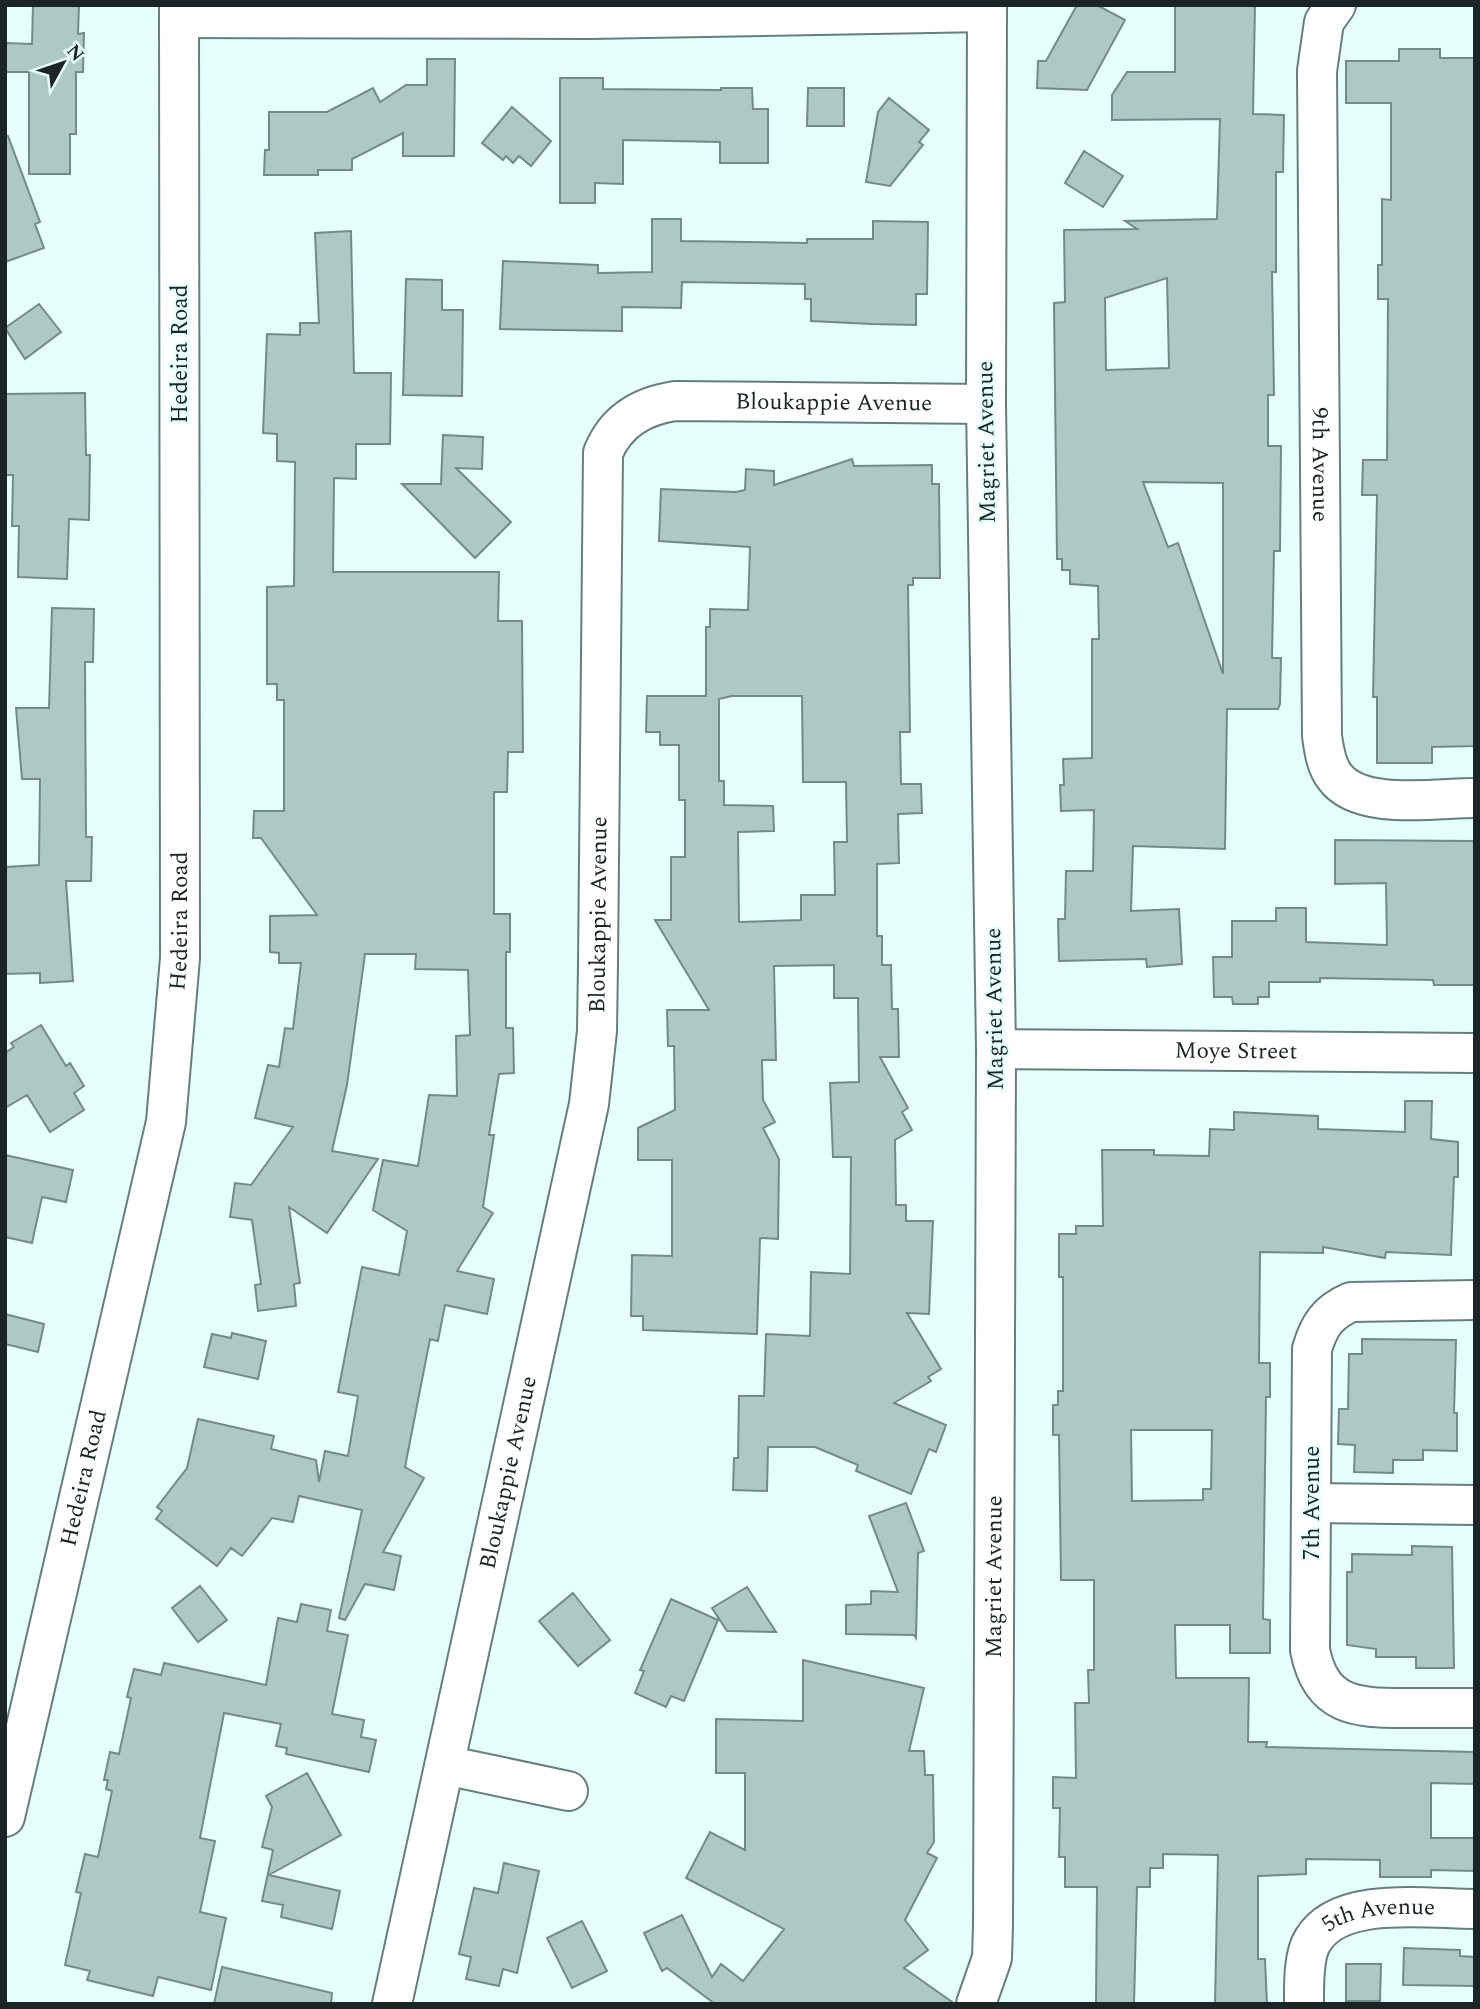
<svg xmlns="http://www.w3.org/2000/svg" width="1480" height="2009" font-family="Spectral,serif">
  <rect width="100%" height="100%" fill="#e5fffd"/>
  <path fill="#aec8c6" stroke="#728a89" stroke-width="2" fill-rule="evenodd" d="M33,5H79L78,34L84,33L83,72H76V134H70V174H29V72H5V43L32,44Z
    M1077,5H1097L1125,20L1087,90L1037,88L1038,61H1046Z
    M1175,5H1255L1253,114L1284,115L1283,172H1276V272H1272L1274,395H1268V446H1281L1280,551H1274L1272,658H1281L1280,704L1278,709H1227L1225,849L1133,846L1131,911L1179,909L1182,964L1147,967L1146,959L1059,961L1058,919H1065L1066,871H1093L1094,810L1061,811L1060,785H1064L1063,759L1092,758V639H1099L1098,586L1070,584V570H1062V559H1057L1054,303L1065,302L1064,230L1137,229L1125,221L1217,219L1220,119L1112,120V95L1127,72H1175ZM1167,278L1169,368L1106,370L1105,298ZM1143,482L1223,483V674L1178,543L1168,547Z
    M1399,49H1440V58H1475V746L1432,747V763H1377V697H1373L1377,495H1362L1363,460H1387L1388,299H1378V265H1382V199L1391,200V103H1346V61H1399Z
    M427,59H455L454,156H403V133L352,159V170H318V175H264L265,150H269V112H327L373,88L380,102L406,85H427Z
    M560,78H603V89L721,90V88H752L753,109H768V163H720V142L623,140V184L595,183V203H560Z
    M808,88H844V126H807Z
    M889,98L929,130L919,142L923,145L890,186L866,182L878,112Z
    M512,107L551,141L531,166L519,156L513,163L506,156L503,160L482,143Z
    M5,136H8L40,222L35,224L44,248L5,262Z
    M1084,151L1123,176L1103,207L1065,183Z
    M652,219H681V241L807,243V239H873V221L928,222L927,294H916V325L871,324L811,321V299H805V284L682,282L681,308L622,307V331L500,329L503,261L598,265V273L652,272Z
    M351,231L354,373H391L390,444H356V479L334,478L333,572H499L498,621H522L523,752H508L507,792H494V914H510V952H506V1028H513L514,1073L499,1074L489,1135H494L483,1207L493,1213L457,1271L494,1279L487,1314L445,1305L438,1341L430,1339L405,1467L424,1478L383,1552L401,1556L394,1590L365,1584L345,1620L339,1618L362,1510L299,1496L293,1522L272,1518L242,1556L231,1548L217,1566L156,1519L162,1511L157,1507L187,1468L198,1419L274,1436L271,1449L316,1460L319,1482L325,1451L348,1456L358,1396L338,1392L362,1267L399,1275L407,1231L373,1210L383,1160L418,1166L429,1095L457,1096L456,1036L470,1035L468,970L415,969L416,954H365L347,1085L332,1151L378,1159L327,1233L289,1207L300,1283L294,1284L296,1306L258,1311L255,1285L261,1284L252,1220L230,1217L235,1183L251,1185L293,1127L255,1118L268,1065L279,1067L285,1028L293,1029L301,963H279V953L270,952V916L317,915L261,838H253L254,811H284V700H277V684H267V587L294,586L295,462L277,461V434L263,433L267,334L300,335V323H319L315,233Z
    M406,279L442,280V310H463L462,396L403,395Z
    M39,304L61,332L25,359L5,328Z
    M85,393L86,455H90L89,520L69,519L67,579L18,577L19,526H12L13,475H5V394Z
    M443,435L483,437L482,469L456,468L511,522L475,558L402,484H441Z
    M852,459L854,466L932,465V484H939L940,578H913V585H908L910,732H900L901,784H921L922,813L898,814L899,863L877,864V936H882V965H891L892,1009H898L899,1057H880L908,1108L902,1112L912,1130L895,1140L896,1205H906V1221H933L929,1314L907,1313L941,1369L928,1377L931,1381L894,1403L946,1425L936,1452L929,1449L911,1494L856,1471L858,1465L815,1447H768L767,1491L733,1490L734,1458H738L739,1396H764L766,1334L810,1336L811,1272L850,1274L851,1157H833L830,1083L859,1082L858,998H834V965L774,966L776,1060H762L763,1100L775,1122L763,1128L779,1159L778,1239L760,1238L757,1334L643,1330V1316H631L632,1255L672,1256V1160H638V1128L675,1110L674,1046H668L667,1010H709L655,920H671V857H685V800H679V745H660V732H646L647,696H706V627H710V609L748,610L750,547L659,541L661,489L736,492L745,490L746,469L774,471V485ZM732,696H802L803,782H846L847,842H834L835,895H801V920L739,922L738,832L774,831L773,806L724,805V781H719V699Z
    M52,608L94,609L93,662H85L86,837H92L91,881H66L73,981L40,983V973L5,974V867L39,865L40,779H22L16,708H49Z
    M1335,840L1475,841V985H1434L1433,980L1320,978V982H1269V997H1258V1004H1233L1232,997H1214L1213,957H1232V921H1276V908H1306V942L1387,945L1386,883L1335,884Z
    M41,1025L66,1066L70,1063L84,1086L74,1093L84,1110L50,1132L27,1095L5,1108V1053L14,1047L11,1043Z
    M1405,1101H1432L1431,1139L1458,1142V1177H1454L1451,1255L1386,1252L1385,1258L1323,1247V1253L1260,1252L1259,1363H1270V1397H1266L1263,1619L1270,1620V1653H1230V1625H1175L1176,1678H1249L1248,1742H1267L1266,1747L1475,1752V1784L1431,1783V1838H1475V1871L1431,1870V1877H1380V1860L1306,1859V1874L1258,1876V1959H1265L1267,2004H1215L1218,1855L1163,1854V1868H1150V1887H1137L1134,2004H1096L1097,1887H1065V1857H1059L1060,1808H1053V1777L1076,1778L1075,1703H1089L1088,1670H1094V1580H1061L1059,1435H1053V1405H1058V1391H1063V1277H1059V1234H1076V1226H1103L1102,1150H1154V1155L1209,1156L1210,1129L1234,1130V1112L1318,1116V1129L1405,1132ZM1131,1430H1212L1211,1489H1203V1500L1132,1501Z
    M5,1155L73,1170L66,1202L42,1197L32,1243L5,1237Z
    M5,1314L44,1324L38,1352L5,1344Z
    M232,1333L266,1341L258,1379L204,1367L212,1334L231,1338Z
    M1362,1339L1456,1340L1454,1413H1457V1451L1423,1450V1460H1393V1473L1354,1472L1355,1445L1338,1444L1339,1409H1348L1349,1354H1362Z
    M906,1503L924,1551L918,1553L916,1638L914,1635L846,1634V1605L871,1604V1591L898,1592L869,1516Z
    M1412,1546L1452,1547L1454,1668H1416V1657H1376V1649L1347,1645V1572H1352V1554L1412,1555Z
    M200,1586L227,1620L198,1642L172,1608Z
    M747,1587L776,1632L727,1631L712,1608Z
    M573,1593L610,1640L578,1666L539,1621Z
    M671,1599L718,1620L684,1701L671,1696L666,1707L635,1693L644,1671L640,1670Z
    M301,1604L331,1610L327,1631L348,1635L332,1714L364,1720L361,1737L376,1740L369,1772L286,1754L287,1748L276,1746L281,1724L224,1713L200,1838L215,1841L200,1912L226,1918L211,1990L158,1977L153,1996L87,1980L90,1971L65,1965L81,1893L76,1892L85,1854L98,1857L112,1791L106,1789L108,1780H104L110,1752L119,1754L131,1698L127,1697L134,1669L161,1675L164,1663L266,1685L278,1618L297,1622Z
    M803,1660L924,1688L909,1751H924L925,1775H933L934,1842L927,1853L937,1858L905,1920L928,1950L904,1968L955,2004H715L667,1968L662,1971L644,1933L682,1915L712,1977L721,1964L743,1981L784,1929L686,1878L710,1832L745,1850V1773H716V1719L803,1721Z
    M307,1773L341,1835L269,1875L340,1891L332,1929L281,1917L283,1905L262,1901L273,1850L262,1847L272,1807L266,1796Z
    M504,1863L539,1871L517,1973L503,1969L499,1986L466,1979L471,1957L459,1954L474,1888L498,1893Z
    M582,1921L607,1971L572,1988L547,1938Z
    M1404,1948L1460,1950V1956L1475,1957V1986L1403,1985Z
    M1346,1964H1381L1380,2001H1346Z
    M222,1967L332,1993L331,2004H214Z"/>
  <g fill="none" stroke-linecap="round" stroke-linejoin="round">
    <defs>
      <g id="minor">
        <path id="s1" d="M1336,5L1324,22L1317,71L1322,736C1324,750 1326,766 1335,777C1360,811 1436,798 1475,798"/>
        <path d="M179,18L590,19L987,12"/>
        <path id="s2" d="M996,1049L1475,1053"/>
        <path d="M1475,1300L1351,1302C1328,1312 1319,1325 1312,1349L1310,1650C1321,1706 1355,1708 1404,1708C1427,1708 1451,1708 1475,1708"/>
        <path d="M1312,1503L1475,1505"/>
        <path d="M445,1765L568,1791"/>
        <path id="s3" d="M5,1817L166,1122L180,958L179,5"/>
        <path id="s4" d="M392,2004L589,1104L597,1031L598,963L603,453C616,421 642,406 675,401L986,404"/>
        <path id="s5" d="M976,2004L992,1958L993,1924L996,1049L986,404L987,5"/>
        <path id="s6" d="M1304,2004C1304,1986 1303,1955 1313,1940C1340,1895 1429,1909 1475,1909"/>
      </g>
    </defs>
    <use href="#minor" stroke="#677e7d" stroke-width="42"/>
    <use href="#minor" stroke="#fff" stroke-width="38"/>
  </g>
  <g text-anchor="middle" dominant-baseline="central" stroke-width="5" stroke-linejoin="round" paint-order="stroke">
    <g font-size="23" fill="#1b2525" stroke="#e5fffd">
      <text transform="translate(180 354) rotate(-90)">Hedeira Road</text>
      <text stroke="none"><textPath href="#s4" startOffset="1825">Bloukappie Avenue</textPath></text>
      <text transform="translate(987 442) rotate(-91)">Magriet Avenue</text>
      <text stroke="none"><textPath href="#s1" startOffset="464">9th Avenue</textPath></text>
      <text stroke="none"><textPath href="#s4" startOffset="1111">Bloukappie Avenue</textPath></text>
      <text stroke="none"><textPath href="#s3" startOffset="915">Hedeira Road</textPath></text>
      <text transform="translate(995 1009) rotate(-91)">Magriet Avenue</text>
      <text stroke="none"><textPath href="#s2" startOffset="240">Moye Street</textPath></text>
      <text stroke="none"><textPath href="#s4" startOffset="544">Bloukappie Avenue</textPath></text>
      <text stroke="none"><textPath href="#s3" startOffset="348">Hedeira Road</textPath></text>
      <text transform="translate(1312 1503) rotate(-90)">7th Avenue</text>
      <text stroke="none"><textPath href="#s5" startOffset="430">Magriet Avenue</textPath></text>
      <text stroke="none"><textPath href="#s6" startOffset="140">5th Avenue</textPath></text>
    </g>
  </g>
  <rect width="1480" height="2009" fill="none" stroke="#1b2525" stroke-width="14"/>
  <g transform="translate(63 63) rotate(50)" stroke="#e5fffd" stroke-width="5" paint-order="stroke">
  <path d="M0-5L12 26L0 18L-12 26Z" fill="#1b2525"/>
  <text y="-10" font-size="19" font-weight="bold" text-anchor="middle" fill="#1b2525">N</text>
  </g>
</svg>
